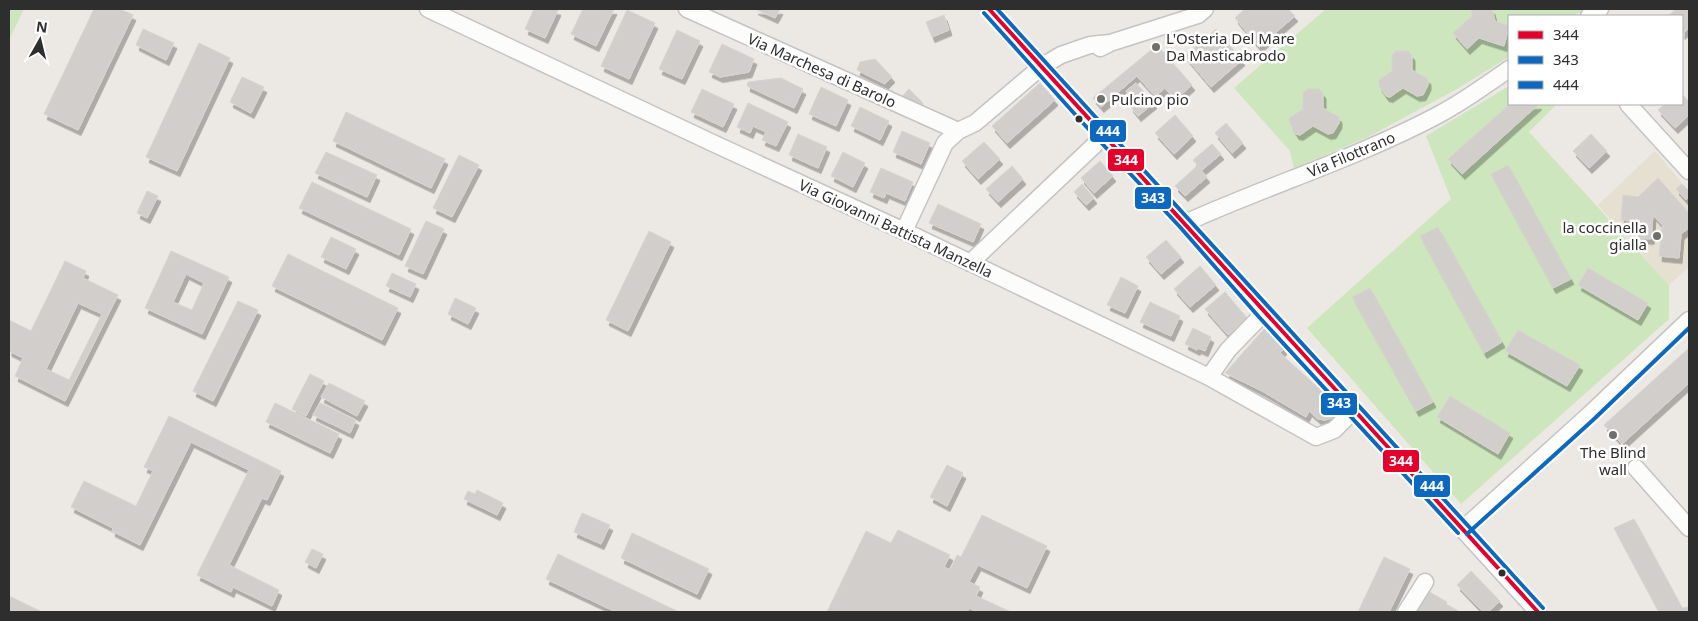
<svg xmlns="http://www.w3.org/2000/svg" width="1698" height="621" font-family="'Noto Sans',sans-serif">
  <defs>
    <filter id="shadow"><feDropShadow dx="3" dy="5.5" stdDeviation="0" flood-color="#0004"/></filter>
  </defs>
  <rect width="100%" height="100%" fill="#ece8e4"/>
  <path fill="#e6e0d3" d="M1655,151L1689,191V267L1669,285L1598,205Z"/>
  <path fill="#cee6be" d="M9,9H24L9,40Z
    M1326,9H1585L1573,16H1509V57L1457,89L1368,137L1294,168L1290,151L1234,88Z
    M1509,86V104H1557L1529,132L1669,285V319L1461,504L1307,328L1451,199L1426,136Z"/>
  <path fill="#d1cecb" stroke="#d7d4d0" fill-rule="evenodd" filter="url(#shadow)" d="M94,9H120L133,15L78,130L44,114Z
    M534,9H554L558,10L545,38L525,29Z
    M583,9H614L596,46L571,34Z
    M755,9H780L775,18Z
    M1245,9H1288L1295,16L1259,47L1235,18Z
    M1471,9H1492L1495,21L1509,26L1504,46L1479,38L1467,49L1453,33L1472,16Z
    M1676,9H1689V28L1682,34V16H1668Z
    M627,10L655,23L629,79L601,66Z
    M944,15L949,30L932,37L926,22Z
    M143,29L174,43L166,60L136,45Z
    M1216,29L1242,60L1211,87L1185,56Z
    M677,30L700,41L682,79L659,69Z
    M199,43L230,58L177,171L146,157Z
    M722,44L754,59L749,72L720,77L709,72Z
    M1157,45L1192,85L1175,100L1165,88L1155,96L1137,76L1101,107L1093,98Z
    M1396,51H1408L1412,55V70L1428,79V85L1423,95L1417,96L1403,88L1390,97L1386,96L1379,86V80L1392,71V55Z
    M875,59L892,77L885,84L857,70L860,62Z
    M242,77L264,87L251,113L230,102Z
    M781,78L803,89L794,108L747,86L748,82Z
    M1040,83L1055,100L1007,143L992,126Z
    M1136,83L1154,103L1138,116L1130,106L1136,102L1126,91Z
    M821,87L848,100L836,126L809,114Z
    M702,89L734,104L723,127L691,112Z
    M909,89L923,103L917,109L899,100Z
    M1307,89H1319L1323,93V108L1339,117V123L1333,133L1328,134L1313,126L1300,135L1296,134L1290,124L1289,118L1303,109V93Z
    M1682,94L1689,102V115L1675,128L1658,110L1665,104H1682Z
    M748,103L788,122L776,146L762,140L766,132L753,126L750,133L737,127Z
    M1510,104H1539L1462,174L1448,159Z
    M860,107L889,121L880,140L851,126Z
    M346,112L445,159L431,188L333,141Z
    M1175,115L1193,136L1174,154L1155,133Z
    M1226,123L1243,143L1232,153L1215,133Z
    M902,131L930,143L921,164L893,152Z
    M798,134L827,147L818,168L789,155Z
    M1591,134L1607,151L1589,168L1573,151Z
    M984,142L1000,159L978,179L962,161Z
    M1212,144L1221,154L1202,170L1193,160Z
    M326,152L377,175L367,197L315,173Z
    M843,152L865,163L853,187L831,176Z
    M459,155L479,165L452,217L433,208Z
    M1100,161L1113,176L1094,193L1081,178Z
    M1508,165L1571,279L1553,288L1491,174Z
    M1012,166L1023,179L998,202L986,189Z
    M1197,166L1207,177L1185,196L1175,186Z
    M881,168L913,182L905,201L886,193L884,198L870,192Z
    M1658,178L1689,213V228L1681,234L1679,258L1659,256L1662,227H1664L1653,215L1651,239L1638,238L1639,222L1621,220L1623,195L1638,197Z
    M312,182L411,229L399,255L299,208Z
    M1082,184L1094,198L1086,205L1074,192Z
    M1682,184L1689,191V197L1686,200L1676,189Z
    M147,191L158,196L147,218L137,213Z
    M938,204L981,224L973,242L929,223Z
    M426,221L444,229L423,274L405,266Z
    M1438,227L1502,342L1484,353L1420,236Z
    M649,231L671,242L628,331L606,320Z
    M331,237L356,249L346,269L321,257Z
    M1166,240L1181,257L1161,274L1146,257Z
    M171,251L229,277L202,334L145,308ZM186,274L204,283L192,310L173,302Z
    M288,254L398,308L382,340L272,286Z
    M65,261L86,271L83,278L118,295L65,401L15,376L23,358L9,351V320L31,331ZM78,303L102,314L69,380L46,369Z
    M1200,266L1216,285L1190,307L1174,289Z
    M1588,268L1648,303L1638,320L1578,285Z
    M392,273L416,284L410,297L386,286Z
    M1121,277L1138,286L1125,313L1107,305Z
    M1370,288L1433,402L1416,411L1352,297Z
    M1225,292L1247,318L1228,335L1205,309Z
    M455,298L476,308L468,324L448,314Z
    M238,301L258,310L213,401L193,391Z
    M1150,302L1180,316L1171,336L1140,322Z
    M1193,328L1211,337L1205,351L1198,348L1197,350L1185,344Z
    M1265,328L1284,349L1280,353L1333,401L1336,406L1332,418L1325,420L1318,419L1309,411L1306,417L1262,391L1225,373Z
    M1518,330L1580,365L1567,386L1505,351Z
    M1689,348V383L1622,444L1604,425Z
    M310,374L324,381L306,416L292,409Z
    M329,383L365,401L357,416L321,397Z
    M1450,396L1510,433L1498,454L1437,417Z
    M275,403L339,434L330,453L266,422Z
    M320,403L356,420L350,433L313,415Z
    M169,416L281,471L267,500L262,498L229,565L279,590L272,606L233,587L231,592L197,575L249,470L191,442L140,545L112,531L113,528L71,507L84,481L136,506L153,471L144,467Z
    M947,465L963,473L947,506L930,497Z
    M477,490L503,503L497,515L464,499L468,491L475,494Z
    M582,513L610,525L601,544L574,532Z
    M982,515L1047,546L1027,588L978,565L969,582L980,587L976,596L1011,612H978L969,608L967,612H827L866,531L891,543L898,530L950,555L944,567L950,570L957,555L961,557Z
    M1634,519L1682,608L1689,607V612H1659L1614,528Z
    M632,533L709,569L697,594L621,558Z
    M312,549L323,554L316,568L305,562Z
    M558,554L679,612H616L546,579Z
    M1384,557L1410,569L1389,612H1358Z
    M1471,571L1500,601L1488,612H1483L1457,585Z
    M1426,590L1447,602L1446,604L1460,612H1413Z
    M9,596L42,612H9Z"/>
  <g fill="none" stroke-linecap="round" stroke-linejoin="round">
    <defs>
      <path id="minor" d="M428,9L717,145L904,231L1209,377L1316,437L1334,430L1354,410
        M687,9L958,131
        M989,9L1538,612
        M1589,16L1600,9
        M1100,48L1110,43L1198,15L1205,9
        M1628,104L1689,171
        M1185,223C1269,185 1357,158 1438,115C1463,102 1486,85 1509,69
        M904,231L945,143L958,131L975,123L1041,67L1061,55L1090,45L1110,43
        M970,263L1104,136
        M1209,377L1228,350L1264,313
        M1636,468L1689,528
        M1463,529L1589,415L1689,320
        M1406,612L1425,582"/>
    </defs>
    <use href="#minor" stroke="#c5c4c5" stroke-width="19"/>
    <use href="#minor" stroke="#fcfcfb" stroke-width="16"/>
    <defs>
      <path id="bus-1" d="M989,9L1538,612"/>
      <path id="bus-2" d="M984,13L1081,121L1180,227L1259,317L1458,533
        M1467,534L1593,420L1689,328"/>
      <path id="bus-3" d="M997,9L1543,608"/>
    </defs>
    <use href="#bus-1" stroke="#fff" stroke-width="8"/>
    <use href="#bus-2" stroke="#fff" stroke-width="8"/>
    <use href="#bus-3" stroke="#fff" stroke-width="8"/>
    <use href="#bus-1" stroke="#e4002b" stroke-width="4"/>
    <use href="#bus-2" stroke="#0c69bf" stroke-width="4"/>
    <use href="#bus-3" stroke="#0c69bf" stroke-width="4"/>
  </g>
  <g fill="#706f6e" stroke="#fff" stroke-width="2">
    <circle cx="1156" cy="47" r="5"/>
    <circle cx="1101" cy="99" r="5"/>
    <circle cx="1657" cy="236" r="5"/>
    <circle cx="1613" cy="435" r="5"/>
  </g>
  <g fill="#2e2e2e" stroke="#fff" stroke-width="2">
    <circle cx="1079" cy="119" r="4.5"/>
    <circle cx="1502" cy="573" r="4.5"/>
  </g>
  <g text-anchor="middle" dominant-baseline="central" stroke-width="5" stroke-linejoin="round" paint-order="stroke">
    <g font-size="15" fill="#2e2e2e" stroke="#fff" text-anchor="start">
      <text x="1166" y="38">L'Osteria Del Mare<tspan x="1166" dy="17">Da Masticabrodo</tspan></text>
      <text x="1111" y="99">Pulcino pio</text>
      <text x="1647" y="227" text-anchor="end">la coccinella<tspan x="1647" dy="17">gialla</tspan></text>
      <text x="1613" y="452" text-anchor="middle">The Blind<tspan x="1613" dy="17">wall</tspan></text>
    </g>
    <g font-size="15" fill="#2e2e2e" stroke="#fff">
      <text transform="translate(822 70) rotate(24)">Via Marchesa di Barolo</text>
      <text transform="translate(1351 154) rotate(-23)">Via Filottrano</text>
      <text transform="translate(896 228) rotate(25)">Via Giovanni Battista Manzella</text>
    </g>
  </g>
  <g stroke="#fff" stroke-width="2">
    <rect x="1089" y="119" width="38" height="24" rx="5" fill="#0c69bf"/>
    <rect x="1107" y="148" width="38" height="24" rx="5" fill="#e4002b"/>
    <rect x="1134" y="186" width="38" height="24" rx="5" fill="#0c69bf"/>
    <rect x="1320" y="392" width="38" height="24" rx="5" fill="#0c69bf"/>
    <rect x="1382" y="449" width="38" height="24" rx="5" fill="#e4002b"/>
    <rect x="1413" y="474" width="38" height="24" rx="5" fill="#0c69bf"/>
  </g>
  <g font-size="14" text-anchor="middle" font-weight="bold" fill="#fff">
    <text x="1108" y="136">444</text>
    <text x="1126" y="165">344</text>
    <text x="1153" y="203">343</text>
    <text x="1339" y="408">343</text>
    <text x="1401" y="466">344</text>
    <text x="1432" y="491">444</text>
  </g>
  <rect width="1698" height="621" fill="none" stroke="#2e2e2e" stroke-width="20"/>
  <rect x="1508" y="15" width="175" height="90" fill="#ffffff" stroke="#ababab"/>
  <rect x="1518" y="31" width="25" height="8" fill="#e4002b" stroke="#ababab"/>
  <text x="1553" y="40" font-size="15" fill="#2e2e2e">344</text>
  <rect x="1518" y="56" width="25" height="8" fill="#0c69bf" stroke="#ababab"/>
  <text x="1553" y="65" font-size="15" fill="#2e2e2e">343</text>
  <rect x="1518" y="81" width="25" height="8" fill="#0c69bf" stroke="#ababab"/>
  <text x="1553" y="90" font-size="15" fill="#2e2e2e">444</text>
  <g transform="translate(40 40) rotate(8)" stroke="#ffffff" stroke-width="4" paint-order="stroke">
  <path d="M0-4L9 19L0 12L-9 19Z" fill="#2e2e2e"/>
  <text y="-8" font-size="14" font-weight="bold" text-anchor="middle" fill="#2e2e2e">N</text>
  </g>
</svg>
